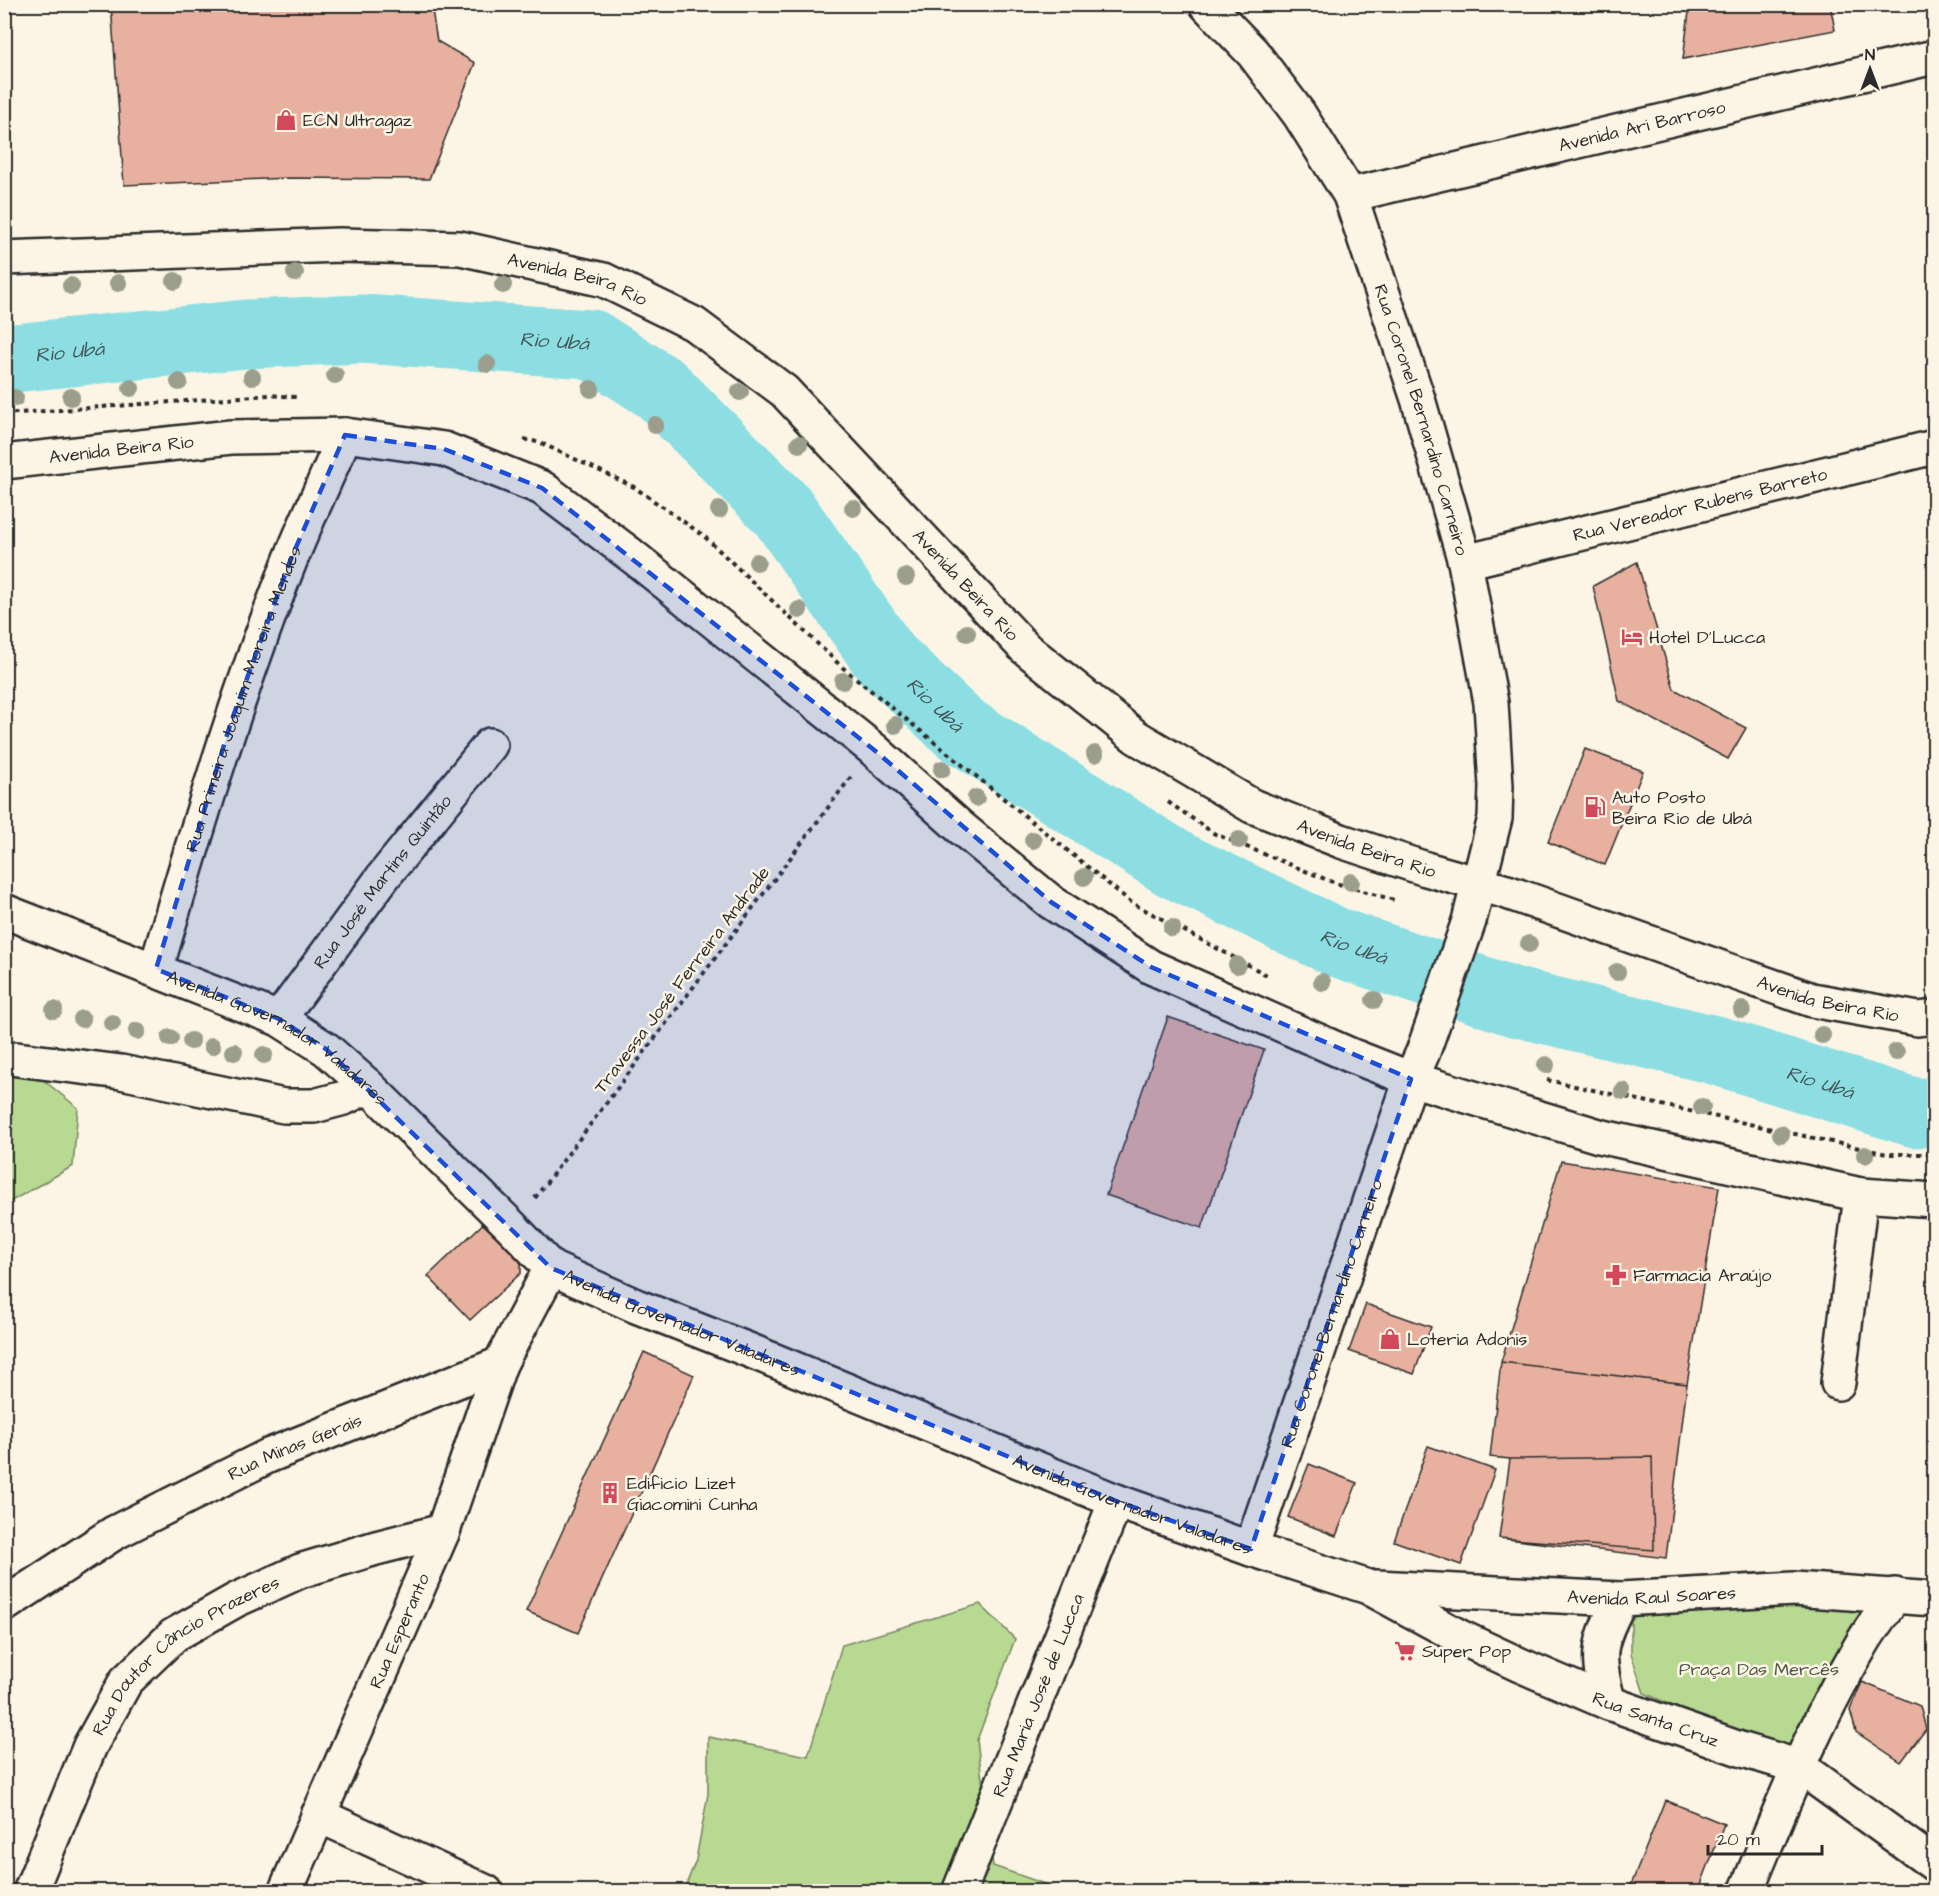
<svg xmlns="http://www.w3.org/2000/svg" width="1939" height="1896" font-family="'Architects Daughter',sans-serif">
  <rect width="100%" height="100%" fill="#fcf5e5"/>
  <filter id="ink" filterUnits="userSpaceOnUse"><feTurbulence type="fractalNoise" baseFrequency=".0167" numOctaves="2"/><feDisplacementMap in="SourceGraphic" scale="12" xChannelSelector="R" yChannelSelector="G"/><feConvolveMatrix kernelMatrix="1 2 1 2 8 2 1 2 1" color-interpolation-filters="sRGB"/></filter>
  <g filter="url(#ink)">
    <path fill="#b8d992" stroke="#72825e" stroke-width="1.5" d="M4,1048L78,1108L73,1166L8,1203L4,1202Z
      M1656,1601H1867L1800,1753L1740,1735L1644,1693L1631,1654V1620Z
      M980,1604L1015,1639L977,1740L993,1866L1059,1889L1083,1891L683,1892L696,1860L708,1794V1737L808,1756L842,1645Z"/>
    <g fill="none" stroke-linecap="round" stroke-linejoin="round">
      <path stroke="#8cdee3" stroke-width="69" id="s1" d="M4,359L246,334L362,329L591,344L661,389L782,510L886,659L959,728L1176,865L1336,942L1515,1002L1715,1050L1916,1113L1934,1111"/>
    </g>
    <path fill="#e8b19f" stroke="#2b2b2b" stroke-width="1.5" d="M111,4H431L437,41L475,63L429,179L288,178L124,185Z
      M1690,4H1830L1835,30L1683,59Z
      M1637,562L1674,689L1746,728L1728,759L1619,701L1593,586Z
      M1585,749L1643,771L1605,865L1548,842Z
      M1168,1017L1264,1050L1202,1228L1106,1195Z
      M1561,1161L1719,1187L1687,1384L1501,1362Z
      M491,1216L521,1247V1273L470,1320L428,1276Z
      M1366,1304L1431,1327L1414,1374L1349,1351Z
      M644,1352L694,1375L578,1633L526,1611Z
      M1501,1362L1687,1384L1666,1558L1499,1538L1510,1459L1490,1457Z
      M1428,1446L1495,1470L1461,1565L1394,1541Z
      M1652,1457L1654,1550L1499,1538L1510,1459Z
      M1309,1464L1357,1483L1336,1536L1288,1517Z
      M1862,1682L1920,1706L1926,1729L1901,1762L1856,1732L1850,1710Z
      M1665,1800L1724,1824L1698,1892H1647L1631,1885Z"/>
    <g fill="none" stroke-linecap="round" stroke-linejoin="round">
      <defs>
        <g id="street">
          <path id="s2" d="M1350,195L1934,57"/>
          <path id="s3" d="M1465,562L1934,447"/>
          <path id="s4" d="M156,969C196,832 237,694 290,561C307,519 327,477 345,435"/>
          <path id="s5" d="M279,1019L383,877L490,745"/>
          <path d="M17,1059L121,1072L284,1106H314L344,1098L368,1086"/>
          <path d="M1838,1383L1861,1195"/>
          <path id="s6" d="M1251,1549L1411,1079"/>
          <path id="s7" d="M4,1605L114,1533L268,1456L500,1364L551,1268"/>
          <path d="M318,1815L486,1892"/>
          <path id="s8" d="M30,1892L90,1746L126,1681L174,1635L236,1600L300,1571L376,1548L443,1531"/>
          <path id="s9" d="M285,1892L443,1531L500,1364"/>
          <path id="s10" d="M959,1892L1116,1501"/>
          <path d="M1746,1892C1780,1810 1814,1725 1859,1649C1869,1630 1883,1613 1895,1595"/>
        </g>
        <g id="secondary">
          <path id="s11" d="M1206,4L1253,53L1299,114L1350,195L1418,399L1465,562L1491,703L1496,786L1495,818L1469,921L1423,1052L1411,1079"/>
          <path id="s12" d="M4,258L339,245L460,248L604,280L694,324L784,391L1025,648L1136,737L1252,806L1341,841L1426,869L1507,892L1812,1000L1918,1019L1934,1017"/>
          <path id="s13" d="M4,462L231,437L345,435L444,449L542,488L631,555L873,749L960,827L1051,902L1151,967L1350,1055L1411,1079L1599,1136L1861,1195L1934,1200"/>
          <path id="s14" d="M4,911L279,1019L326,1049L368,1086L513,1228L551,1268L636,1306L751,1351L1116,1501L1251,1549L1368,1587L1460,1637L1520,1665L1609,1703L1740,1749L1800,1767L1934,1864"/>
          <path id="s15" d="M1376,1587L1621,1599L1794,1589L1934,1599"/>
          <path d="M1609,1703C1595,1655 1598,1643 1621,1599"/>
        </g>
      </defs>
      <use href="#street" stroke="#2b2b2b" stroke-width="38"/>
      <use href="#secondary" stroke="#2b2b2b" stroke-width="38"/>
      <path stroke="#2b2b2b" stroke-width="4" stroke-dasharray="4.5 4.5" stroke-linecap="butt" d="M4,414L269,395L296,397
        M524,439L541,443L634,487L704,536L842,667L1132,903L1267,975
        M1168,802L1215,834L1335,883L1394,900
        M1547,1080L1887,1154H1934
        M535,1198L851,777"/>
      <use href="#street" stroke="#fcf5e5" stroke-width="33"/>
      <use href="#secondary" stroke="#fcf5e5" stroke-width="33"/>
    </g>
    <g fill="#9c9e8d">
      <circle cx="295" cy="273" r="9"/>
      <circle cx="175" cy="281" r="9"/>
      <circle cx="118" cy="283" r="9"/>
      <circle cx="503" cy="285" r="9"/>
      <circle cx="71" cy="286" r="9"/>
      <circle cx="487" cy="364" r="9"/>
      <circle cx="335" cy="375" r="9"/>
      <circle cx="252" cy="377" r="9"/>
      <circle cx="179" cy="382" r="9"/>
      <circle cx="131" cy="388" r="9"/>
      <circle cx="591" cy="389" r="9"/>
      <circle cx="740" cy="392" r="9"/>
      <circle cx="71" cy="397" r="9"/>
      <circle cx="15" cy="398" r="9"/>
      <circle cx="655" cy="425" r="9"/>
      <circle cx="799" cy="444" r="9"/>
      <circle cx="853" cy="508" r="9"/>
      <circle cx="719" cy="510" r="9"/>
      <circle cx="757" cy="562" r="9"/>
      <circle cx="906" cy="577" r="9"/>
      <circle cx="799" cy="610" r="9"/>
      <circle cx="967" cy="633" r="9"/>
      <circle cx="843" cy="681" r="9"/>
      <circle cx="895" cy="725" r="9"/>
      <circle cx="1095" cy="754" r="9"/>
      <circle cx="942" cy="769" r="9"/>
      <circle cx="976" cy="798" r="9"/>
      <circle cx="1033" cy="840" r="9"/>
      <circle cx="1239" cy="840" r="9"/>
      <circle cx="1084" cy="877" r="9"/>
      <circle cx="1351" cy="882" r="9"/>
      <circle cx="1172" cy="928" r="9"/>
      <circle cx="1529" cy="944" r="9"/>
      <circle cx="1237" cy="965" r="9"/>
      <circle cx="1617" cy="972" r="9"/>
      <circle cx="1322" cy="982" r="9"/>
      <circle cx="1374" cy="1000" r="9"/>
      <circle cx="54" cy="1010" r="9"/>
      <circle cx="1742" cy="1010" r="9"/>
      <circle cx="82" cy="1019" r="9"/>
      <circle cx="112" cy="1023" r="9"/>
      <circle cx="137" cy="1031" r="9"/>
      <circle cx="1822" cy="1035" r="9"/>
      <circle cx="170" cy="1038" r="9"/>
      <circle cx="191" cy="1041" r="9"/>
      <circle cx="212" cy="1046" r="9"/>
      <circle cx="234" cy="1052" r="9"/>
      <circle cx="1896" cy="1052" r="9"/>
      <circle cx="264" cy="1055" r="9"/>
      <circle cx="1546" cy="1065" r="9"/>
      <circle cx="1623" cy="1091" r="9"/>
      <circle cx="1702" cy="1107" r="9"/>
      <circle cx="1781" cy="1134" r="9"/>
      <circle cx="1865" cy="1155" r="9"/>
    </g>
  </g>
  <path fill="#1d4ed8" fill-opacity="0.2" stroke="#1d4ed8" stroke-width="4.5" stroke-dasharray="12 8" stroke-linejoin="round" d="M345,435L444,449L542,488L873,749L1051,902L1151,967L1411,1079L1251,1549L1116,1501L551,1268L326,1049L279,1019L156,969L231,722L290,561Z"/>
  <defs>
    <symbol id="shop-bare" viewBox="-9 -9 18 18"><path d="M-5-2.5h2.3a2.7 3.5 0 0 1 5.4 0H5L5.5 6h-11ZM-1.5-2.5h3a1.5 2.3 0 0 0-3 0Z" fill="#d1495b" stroke="#fcf5e5" stroke-width="2.5" paint-order="stroke"/></symbol>
    <symbol id="hotel-bare" viewBox="-9 -9 18 18"><path d="M-6-4.5h1.5V1H6V5H4.5V3h-9V5H-6ZM-4 0a1.8 1.8 0 1 1 3.6 0ZM.5 0V-2.5h3Q6-2.5 6 0Z" fill="#d1495b" stroke="#fcf5e5" stroke-width="2.5" paint-order="stroke"/></symbol>
    <symbol id="fuel-bare" viewBox="-9 -9 18 18"><path d="M-5.5-6h7V0h2V4h1.3V-2.5L3-4.5l.8-.8L6-3V5H2.5V1h-1V6h-7ZM-4.2-4.7v3.2H.2V-4.7Z" fill="#d1495b" stroke="#fcf5e5" stroke-width="2.5" paint-order="stroke"/></symbol>
    <symbol id="pharmacy-bare" viewBox="-9 -9 18 18"><path d="M-2-6h4v4h4v4h-4v4h-4v-4h-4v-4h4Z" fill="#d1495b" stroke="#fcf5e5" stroke-width="2.5" paint-order="stroke"/></symbol>
    <symbol id="building-bare" viewBox="-9 -9 18 18"><path d="M-4-6H4V6H1V3H-1V6H-4ZM-2.5-4.3h1.7v1.8h-1.7ZM.8-4.3h1.7v1.8H.8ZM-2.5-1h1.7V.8h-1.7ZM.8-1h1.7V.8H.8Z" fill="#d1495b" stroke="#fcf5e5" stroke-width="2.5" paint-order="stroke"/></symbol>
    <symbol id="supermarket-bare" viewBox="-9 -9 18 18"><path d="M-6-5.5h2.5l.6 2H6L4.5 2H-2.5L-4.4-4H-6ZM-1.5 3.2a1.3 1.3 0 1 0 .1 0ZM3 3.2a1.3 1.3 0 1 0 .1 0Z" fill="#d1495b" stroke="#fcf5e5" stroke-width="2.5" paint-order="stroke"/></symbol>
  </defs>
  <g fill-rule="evenodd">
    <use href="#shop-bare" x="271" y="105" width="30" height="30"/>
    <use href="#hotel-bare" x="1617" y="622" width="30" height="30"/>
    <use href="#fuel-bare" x="1580" y="792" width="30" height="30"/>
    <use href="#pharmacy-bare" x="1601" y="1260" width="30" height="30"/>
    <use href="#shop-bare" x="1375" y="1324" width="30" height="30"/>
    <use href="#building-bare" x="595" y="1478" width="30" height="30"/>
    <use href="#supermarket-bare" x="1390" y="1636" width="30" height="30"/>
  </g>
  <g text-anchor="middle" dominant-baseline="central" stroke-width="5" stroke-linejoin="round" paint-order="stroke">
    <g font-size="18" fill="#2b2b2b" stroke="#fcf5e5" text-anchor="start">
      <text x="303" y="120">ECN Ultragaz</text>
      <text x="1649" y="637">Hotel D'Lucca</text>
      <text x="1612" y="797">Auto Posto<tspan x="1612" dy="21">Beira Rio de Ubá</tspan></text>
      <text x="1633" y="1275">Farmacia Araújo</text>
      <text x="1407" y="1339">Loteria Adonis</text>
      <text x="627" y="1483">Edificio Lizet<tspan x="627" dy="21">Giacomini Cunha</tspan></text>
      <text x="1422" y="1651">Super Pop</text>
    </g>
    <g font-size="18" fill="#2b2b2b" stroke="#fcf5e5">
      <text stroke="none"><textPath href="#s2" startOffset="300">Avenida Ari Barroso</textPath></text>
      <text stroke="none"><textPath href="#s12" startOffset="578">Avenida Beira Rio</textPath></text>
      <text stroke="none"><textPath href="#s11" startOffset="476">Rua Coronel Bernardino Carneiro</textPath></text>
      <text stroke="none"><textPath href="#s13" startOffset="118">Avenida Beira Rio</textPath></text>
      <text stroke="none"><textPath href="#s3" startOffset="242">Rua Vereador Rubens Barreto</textPath></text>
      <text stroke="none"><textPath href="#s12" startOffset="1082">Avenida Beira Rio</textPath></text>
      <text stroke="none"><textPath href="#s4" startOffset="284">Rua Primeira Joaquim Moreira Mendes</textPath></text>
      <text stroke="none"><textPath href="#s12" startOffset="1568">Avenida Beira Rio</textPath></text>
      <text stroke="none"><textPath href="#s5" startOffset="172">Rua José Martins Quintão</textPath></text>
      <text transform="translate(682 980) rotate(-53)">Travessa José Ferreira Andrade</text>
      <text stroke="none"><textPath href="#s12" startOffset="2054">Avenida Beira Rio</textPath></text>
      <text stroke="none"><textPath href="#s14" startOffset="303">Avenida Governador Valadares</textPath></text>
      <text stroke="none"><textPath href="#s6" startOffset="249">Rua Coronel Bernardino Carneiro</textPath></text>
      <text stroke="none"><textPath href="#s14" startOffset="807">Avenida Governador Valadares</textPath></text>
      <text stroke="none"><textPath href="#s7" startOffset="332">Rua Minas Gerais</textPath></text>
      <text stroke="none"><textPath href="#s14" startOffset="1293">Avenida Governador Valadares</textPath></text>
      <text stroke="none"><textPath href="#s15" startOffset="276">Avenida Raul Soares</textPath></text>
      <text stroke="none"><textPath href="#s9" startOffset="285">Rua Esperanto</textPath></text>
      <text stroke="none"><textPath href="#s8" startOffset="294">Rua Doutor Câncio Prazeres</textPath></text>
      <text stroke="none"><textPath href="#s10" startOffset="212">Rua Maria José de Lucca</textPath></text>
      <text stroke="none"><textPath href="#s14" startOffset="1860">Rua Santa Cruz</textPath></text>
    </g>
    <g font-size="18" fill="#4e5645" stroke="#fcf5e5">
      <text x="1759" y="1669">Praça Das Mercês</text>
    </g>
    <g font-size="20" font-style="italic" fill="#435859" stroke="#fcf5e5">
      <text stroke="none"><textPath href="#s1" startOffset="552">Rio Ubá</textPath></text>
      <text stroke="none"><textPath href="#s1" startOffset="66">Rio Ubá</textPath></text>
      <text stroke="none"><textPath href="#s1" startOffset="1092">Rio Ubá</textPath></text>
      <text stroke="none"><textPath href="#s1" startOffset="1578">Rio Ubá</textPath></text>
      <text stroke="none"><textPath href="#s1" startOffset="2064">Rio Ubá</textPath></text>
    </g>
  </g>
  <rect width="1939" height="1896" fill="none" stroke="#fcf5e5" stroke-width="24"/>
  <rect x="12" y="12" width="1915" height="1872" fill="none" stroke="#2b2b2b" stroke-width="2" filter="url(#ink)"/>
  <g transform="translate(1870 69)" stroke="#fcf5e5" stroke-width="4.5" paint-order="stroke">
  <path d="M0-4.5L10 22L0 15L-10 22Z" fill="#2b2b2b"/>
  <text y="-9" font-size="16" font-weight="bold" text-anchor="middle" fill="#2b2b2b">N</text>
  </g>
  <path d="M1708 1845v9h114v-9" fill="none" stroke="#2b2b2b" stroke-width="3"/>
  <text x="1717" y="1845" font-size="18" fill="#2b2b2b" stroke="#fcf5e5" stroke-width="4.5" paint-order="stroke">20 m</text>
</svg>
